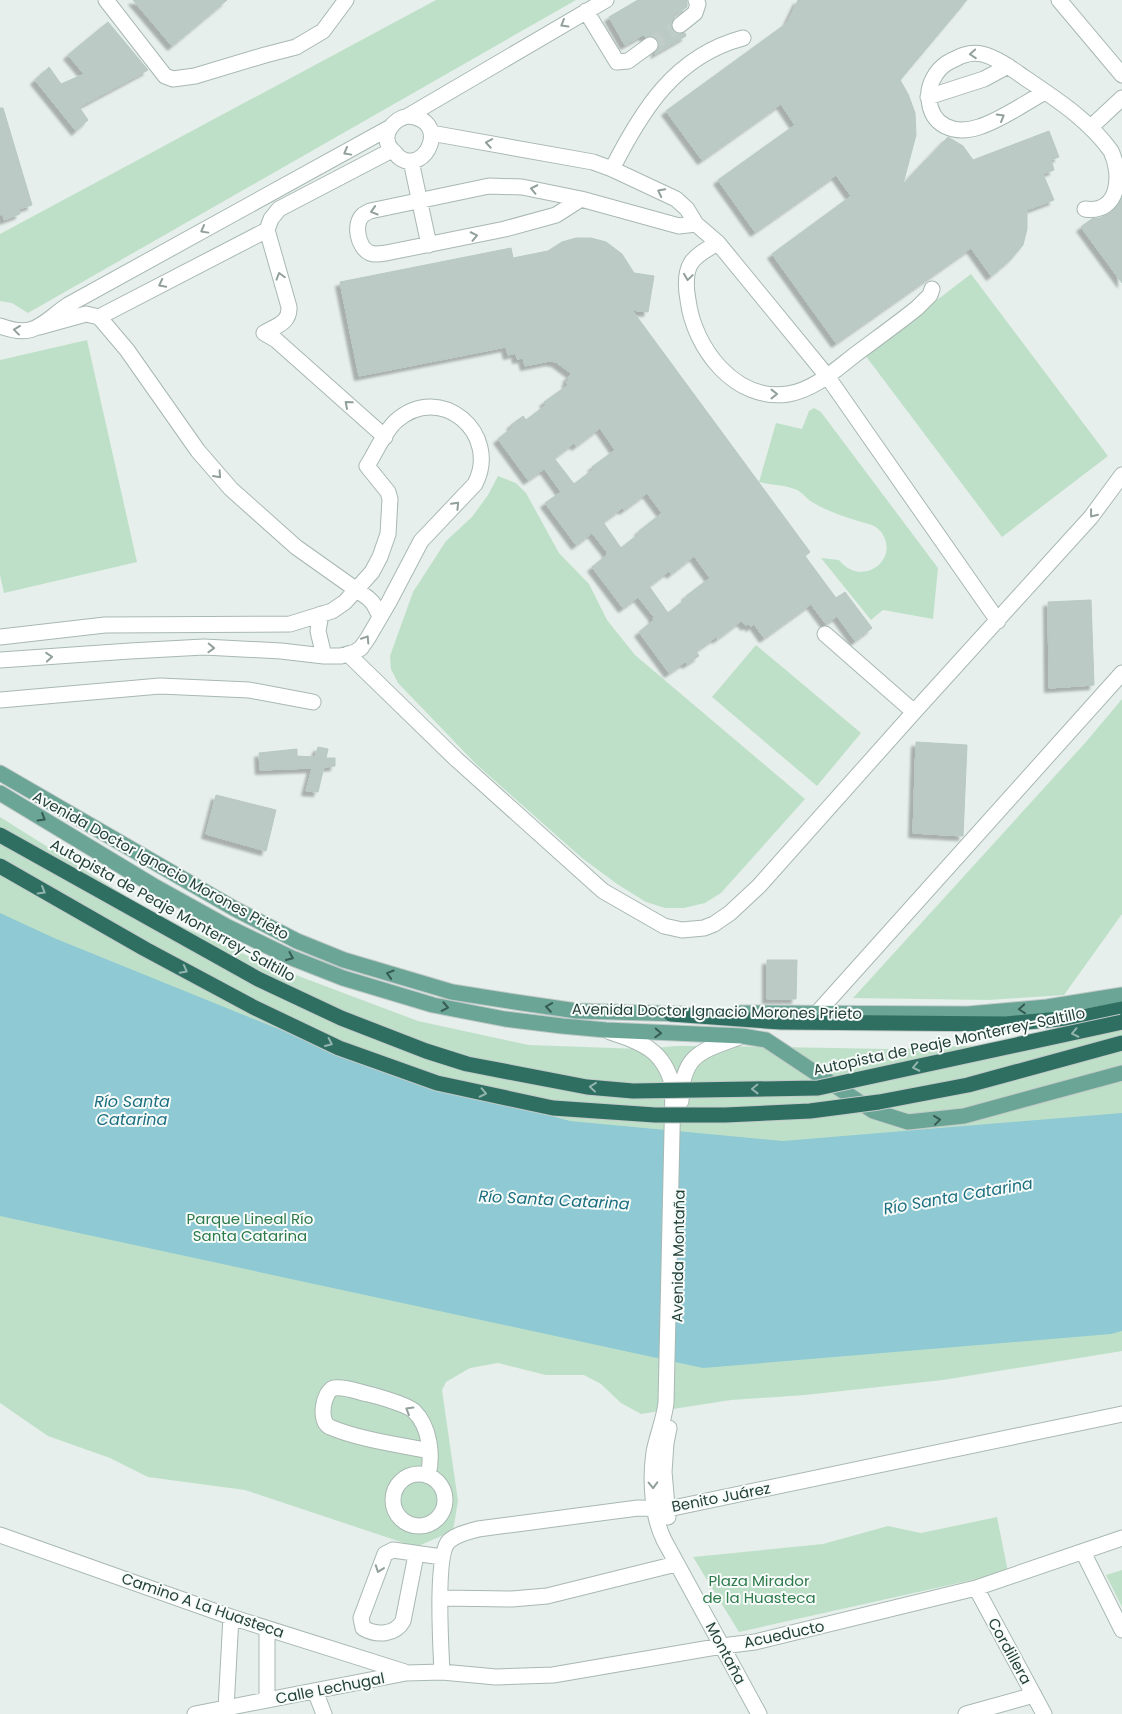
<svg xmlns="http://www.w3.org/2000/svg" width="1122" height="1714" font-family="Poppins,sans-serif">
  <defs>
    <filter id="shadow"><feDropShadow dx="-4.5" dy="4.5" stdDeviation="1" flood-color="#0004"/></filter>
  </defs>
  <rect width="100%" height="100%" fill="#e6efeb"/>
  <path fill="#bfe0c8" d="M436,0H576L28,313L12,303L0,301V234Z
    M971,274L1108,456L1002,537L865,355Z
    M87,340L137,562L4,593L0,575V360Z
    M814,408L821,412L938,568L933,619L883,610L871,620L821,558L839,560C861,588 900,561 882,533C875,523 865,524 855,520C841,516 825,510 812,502C807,499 803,493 797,490C786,485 771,485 759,482L776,423L802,429L809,411Z
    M498,476L516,483L526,493L559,553L589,584L607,620L635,655L805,799L721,893L705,903L684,908H665L646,902L617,884L582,858L476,764L398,683L391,669L390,656L413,592L446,541L472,517L488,495Z
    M756,645L861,733L817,786L712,697Z
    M1122,699V914L1064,995L988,1000L853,998L1085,743Z
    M0,817L137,903L181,926L264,963L418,1021L529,1045L642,1049L676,1046H713L890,1049L1014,1044L1122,1026V1351L943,1380L805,1395L731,1400L641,1414L621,1403L601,1384L584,1375H546L498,1363L470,1368L446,1382L442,1390L458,1501L453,1531L416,1547L245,1490L148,1477L110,1458L48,1436L0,1403Z
    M997,1517L1008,1572L739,1632L693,1557L823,1544L888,1526L921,1533Z
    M1122,1570V1607L1106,1575Z"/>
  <path fill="#8ec9d4" d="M0,913L54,938L377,1069L570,1121L783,1141L1122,1113V1331L1111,1334L703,1368L0,1216Z"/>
  <path fill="#bbcac4" stroke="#b8c9c2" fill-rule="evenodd" filter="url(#shadow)" d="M133,0H227L172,46Z
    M638,0H687V7L674,15L675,17L672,21L671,26L672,30L676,34L685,33L686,36L655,54L659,44L657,39L653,36L645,37L643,35L625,45L609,17Z
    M798,0H967L900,80L908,94L915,113L916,135L903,184L948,137L963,146L973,160L1049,131L1059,157L1051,160L1054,170L1043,174L1054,200L1027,210V229L1023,245L1011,259L991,276L971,248L836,343L772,254L851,196L836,175L755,232L718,180L795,125L781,104L702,160L666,111L787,23Z
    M108,22L148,70L79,107L88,120L76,131L35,80L49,67L61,84L84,74L68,55Z
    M0,108H3L32,205L19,209L20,214L4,220L3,214L0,215Z
    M1122,198V283L1081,227L1093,218H1100L1112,212Z
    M576,238H591L606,242L622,254L634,273L654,276L648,312L632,310L810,552L805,556L836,598L845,592L872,628L855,641L837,616L826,624L811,604L764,638L754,624L751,627L748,624L746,626L741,621L717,639L716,637L696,651L699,656L687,664L685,662L669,673L639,632L654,620L653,618L654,617L638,597L623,608L592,567L607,555V552L592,533L576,545L545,503L561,492L546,471L544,469L528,480L498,439L513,427L511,425L523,416L526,420L546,405L544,402L568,385L566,382L569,380L567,378L572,374L556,362L550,361L525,366L523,358L517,359L516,353L508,355L506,347L359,376L340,282L511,248L513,258L548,251L562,242ZM600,428L615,450L592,467L594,469L574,484L554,458L574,443L576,446ZM647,493L662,513L639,531L640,533L621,548L603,522L622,508L624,510ZM694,556L710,578L686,596L687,598L668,613L649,586L669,571L671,574Z
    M1091,600L1094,685L1049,688L1048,602Z
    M916,742L967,745L963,836L913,833Z
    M318,747L328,749L326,758H335V766L324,767L318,792L306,791L312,768L260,770L259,753L297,749V756L315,757Z
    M216,795L276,810L266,851L206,834Z
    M767,960H797L796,999H767Z"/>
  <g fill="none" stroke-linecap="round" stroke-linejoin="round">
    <path stroke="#bfccc8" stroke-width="15" stroke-dasharray="15 8" stroke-linecap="butt" d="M650,45L680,25"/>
    <defs>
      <path id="minor" d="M106,0L165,76L173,79L195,76L265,55L296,47L323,31L346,0
        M1059,0L1122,75
        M586,11L617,62L628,61L650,45
        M680,25L695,13L698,4L696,0
        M1045,92C1025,103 1001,120 979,127C954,135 931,126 929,99C927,86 936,70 947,63C958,57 969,51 982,54C998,58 1012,69 1025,78C1056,99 1089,120 1111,151C1122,174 1120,214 1085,209
        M928,97L984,79L1008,66
        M408,116C452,120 425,175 400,158C397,156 395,152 392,150C379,136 393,119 408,116L606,0
        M1091,127L1122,98
        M431,133L593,162L612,169L676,199L687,209L696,224L718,243L827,376L998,621
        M411,161L429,245
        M612,169C642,110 675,56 743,38
        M581,199L556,215L505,229L386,253C380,254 375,255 370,253C358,248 353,224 363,215C364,214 368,212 370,211L489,186L522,187L581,199L679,226L696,224
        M718,243C709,248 697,254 691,263C685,273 686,289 688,300C694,348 735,402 788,394C814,390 835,370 856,354C876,339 897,324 917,308L930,295L932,289
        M99,317L267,230
        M0,326C35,339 42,323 68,305L389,128
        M39,327L86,314L99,317L127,350L198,451L231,489L296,547L368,598L373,603L380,616
        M264,333C276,326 290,323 289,307L267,230L271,219L279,209L392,150
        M264,333L276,340L385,437
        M321,614L318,631L324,656
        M825,634L914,712
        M0,637L105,625L290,624L332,611L345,602L372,572L380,557L388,534L390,499L388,492L367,466C376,452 384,432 396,421C441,381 501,434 475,484L421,541L389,602L368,638L361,648L355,652L341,656H324L281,651L204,647L130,651L0,660
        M348,654L456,759L603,891L664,926L682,930L704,928L714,924L730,913L759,886L914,712L1091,517L1122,475
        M0,700L160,686L249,690L313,702
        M818,1012L1122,673
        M610,1032C643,1043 664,1050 673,1087L666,1403C664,1420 657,1436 654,1452C650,1479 652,1516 664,1540L759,1714
        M681,1101C682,1052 703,1051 742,1036
        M393 1500a26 26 0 1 1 52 0a26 26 0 1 1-52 0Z
        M428,1476C433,1455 430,1427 414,1411C408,1405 377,1396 368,1394C358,1392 345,1386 334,1388C323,1391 318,1422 330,1427C357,1439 400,1445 430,1451
        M668,1517L664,1472L666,1443L669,1428
        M0,1535L231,1617L405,1672
        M1083,1552L1122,1630
        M416,1555L403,1621C395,1635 377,1636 363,1628L361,1618L385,1554L393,1550L442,1557
        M976,1588L1044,1714
        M440,1598L512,1599L547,1596L676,1564
        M267,1629V1700
        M442,1672C441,1650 435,1554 449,1541C457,1534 468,1532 478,1529L638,1508L668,1509L1122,1414
        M315,1691L324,1714
        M226,1708L231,1617
        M195,1714L406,1673L442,1672L496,1677L553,1675L722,1646L755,1642L976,1588L1122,1538
        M966,1714L1034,1695"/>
      <path id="major" d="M0,773L235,909L297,941L344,960L452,992L522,1003L577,1011L684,1014
        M0,793L154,886L228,927L292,958L343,978L433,1005L505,1019L562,1026L606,1030L742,1036L766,1040L873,1111L908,1122L964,1116L1122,1073
        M740,1013L968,1014L1047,1007L1122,995"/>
      <path id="highway" d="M671,1014L781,1022L1006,1024L1081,1017L1122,1009"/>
    </defs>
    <use href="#minor" stroke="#a8b8b2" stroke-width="17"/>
    <use href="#major" stroke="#c2cac8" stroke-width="17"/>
    <use href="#highway" stroke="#c2cac8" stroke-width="17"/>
    <use href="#minor" stroke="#fff" stroke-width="15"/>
    <use href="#major" stroke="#6aa596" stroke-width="15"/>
    <use href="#highway" stroke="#2f6f62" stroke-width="15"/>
    <defs>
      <path id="highway-bridge" d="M0,835L258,979L341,1018L426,1051L467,1064L587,1087L633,1091L818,1088L1122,1022
        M0,866L145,949L253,1007L339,1048L437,1083L553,1108L655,1115H725L810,1111L879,1102L968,1085L1122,1043"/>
    </defs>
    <use href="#highway-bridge" stroke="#c2cac8" stroke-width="17" stroke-linecap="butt"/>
    <use href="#highway-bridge" stroke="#2f6f62" stroke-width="15"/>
  </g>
  <defs><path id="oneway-chevron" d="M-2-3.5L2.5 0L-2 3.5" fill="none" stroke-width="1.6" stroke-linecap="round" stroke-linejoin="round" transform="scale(1.25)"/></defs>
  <g stroke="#92a09c">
    <use href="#oneway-chevron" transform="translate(564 24) rotate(150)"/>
    <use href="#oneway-chevron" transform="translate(973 54) rotate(176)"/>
    <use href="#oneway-chevron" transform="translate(1001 117) rotate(-30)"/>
    <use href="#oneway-chevron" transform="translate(489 143) rotate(-170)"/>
    <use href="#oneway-chevron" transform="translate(347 152) rotate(151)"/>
    <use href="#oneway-chevron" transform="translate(534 189) rotate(-168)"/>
    <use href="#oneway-chevron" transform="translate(661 192) rotate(-153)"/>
    <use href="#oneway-chevron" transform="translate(374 211) rotate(163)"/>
    <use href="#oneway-chevron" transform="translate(204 230) rotate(151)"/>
    <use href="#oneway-chevron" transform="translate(474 236) rotate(-12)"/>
    <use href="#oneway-chevron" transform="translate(280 276) rotate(-106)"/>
    <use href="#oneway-chevron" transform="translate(688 277) rotate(98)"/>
    <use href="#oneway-chevron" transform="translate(162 284) rotate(153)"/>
    <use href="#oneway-chevron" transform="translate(17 330) rotate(-173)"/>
    <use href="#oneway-chevron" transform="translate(774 394)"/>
    <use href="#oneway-chevron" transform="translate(348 404) rotate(-139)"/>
    <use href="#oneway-chevron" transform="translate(218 475) rotate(48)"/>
    <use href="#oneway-chevron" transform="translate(456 505) rotate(-46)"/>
    <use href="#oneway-chevron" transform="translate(1093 514) rotate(128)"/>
    <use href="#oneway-chevron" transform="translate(366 639) rotate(-57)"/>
    <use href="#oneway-chevron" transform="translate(211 648) rotate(2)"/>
    <use href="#oneway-chevron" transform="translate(49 657) rotate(-5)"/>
    <use href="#oneway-chevron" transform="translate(409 1410) rotate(-149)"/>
    <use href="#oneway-chevron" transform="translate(653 1485) rotate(89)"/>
    <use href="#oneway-chevron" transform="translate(379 1569) rotate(110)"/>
  </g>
  <g stroke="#365b51">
    <use href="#oneway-chevron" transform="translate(42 818) rotate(31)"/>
    <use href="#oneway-chevron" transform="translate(290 957) rotate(24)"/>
    <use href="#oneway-chevron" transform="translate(390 974) rotate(-163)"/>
    <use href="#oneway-chevron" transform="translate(445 1007) rotate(11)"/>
    <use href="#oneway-chevron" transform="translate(549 1007) rotate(-171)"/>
    <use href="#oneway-chevron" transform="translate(1022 1009) rotate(175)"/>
    <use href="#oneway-chevron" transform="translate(658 1033) rotate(3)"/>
    <use href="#oneway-chevron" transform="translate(937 1120) rotate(-7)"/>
  </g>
  <g stroke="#93b5ae">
    <use href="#oneway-chevron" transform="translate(42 891) rotate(30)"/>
    <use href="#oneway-chevron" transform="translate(184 970) rotate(28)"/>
    <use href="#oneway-chevron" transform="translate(1075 1033) rotate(168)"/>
    <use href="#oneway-chevron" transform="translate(329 1043) rotate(25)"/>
    <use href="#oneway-chevron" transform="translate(916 1067) rotate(168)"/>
    <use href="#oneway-chevron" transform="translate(593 1087) rotate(-174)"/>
    <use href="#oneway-chevron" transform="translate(755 1089) rotate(179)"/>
    <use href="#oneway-chevron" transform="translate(483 1093) rotate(12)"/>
  </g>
  <g text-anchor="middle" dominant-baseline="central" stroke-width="4" stroke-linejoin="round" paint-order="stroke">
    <g font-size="15" fill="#24423a" stroke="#f7fbf9">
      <text transform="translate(161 865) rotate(29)">Avenida Doctor Ignacio Morones Prieto</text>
      <text transform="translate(173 910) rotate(29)">Autopista de Peaje Monterrey-Saltillo</text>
      <text transform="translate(717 1011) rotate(1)">Avenida Doctor Ignacio Morones Prieto</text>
      <text transform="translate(949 1041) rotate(-12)">Autopista de Peaje Monterrey-Saltillo</text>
      <text transform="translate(678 1256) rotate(-89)">Avenida Montaña</text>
      <text transform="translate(721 1497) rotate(-11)">Benito Juárez</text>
      <text transform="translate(203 1605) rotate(19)">Camino A La Huasteca</text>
      <text transform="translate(784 1634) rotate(-12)">Acueducto</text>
      <text transform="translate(1010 1651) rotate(61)">Cordillera</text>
      <text transform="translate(726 1653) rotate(62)">Montaña</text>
      <text transform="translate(330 1688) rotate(-11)">Calle Lechugal</text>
    </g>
    <g font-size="15" fill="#2d7a4b" stroke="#f7fbf9">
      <text x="250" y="1218">Parque Lineal Río<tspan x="250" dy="17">Santa Catarina</tspan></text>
      <text x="759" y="1580">Plaza Mirador<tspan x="759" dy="17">de la Huasteca</tspan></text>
    </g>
    <g font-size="16" font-style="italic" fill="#1c6f80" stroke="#f7fbf9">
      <text x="132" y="1101">Río Santa<tspan x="132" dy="18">Catarina</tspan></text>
      <text transform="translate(958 1196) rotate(-10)">Río Santa Catarina</text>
      <text transform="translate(554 1200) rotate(3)">Río Santa Catarina</text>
    </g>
  </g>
</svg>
